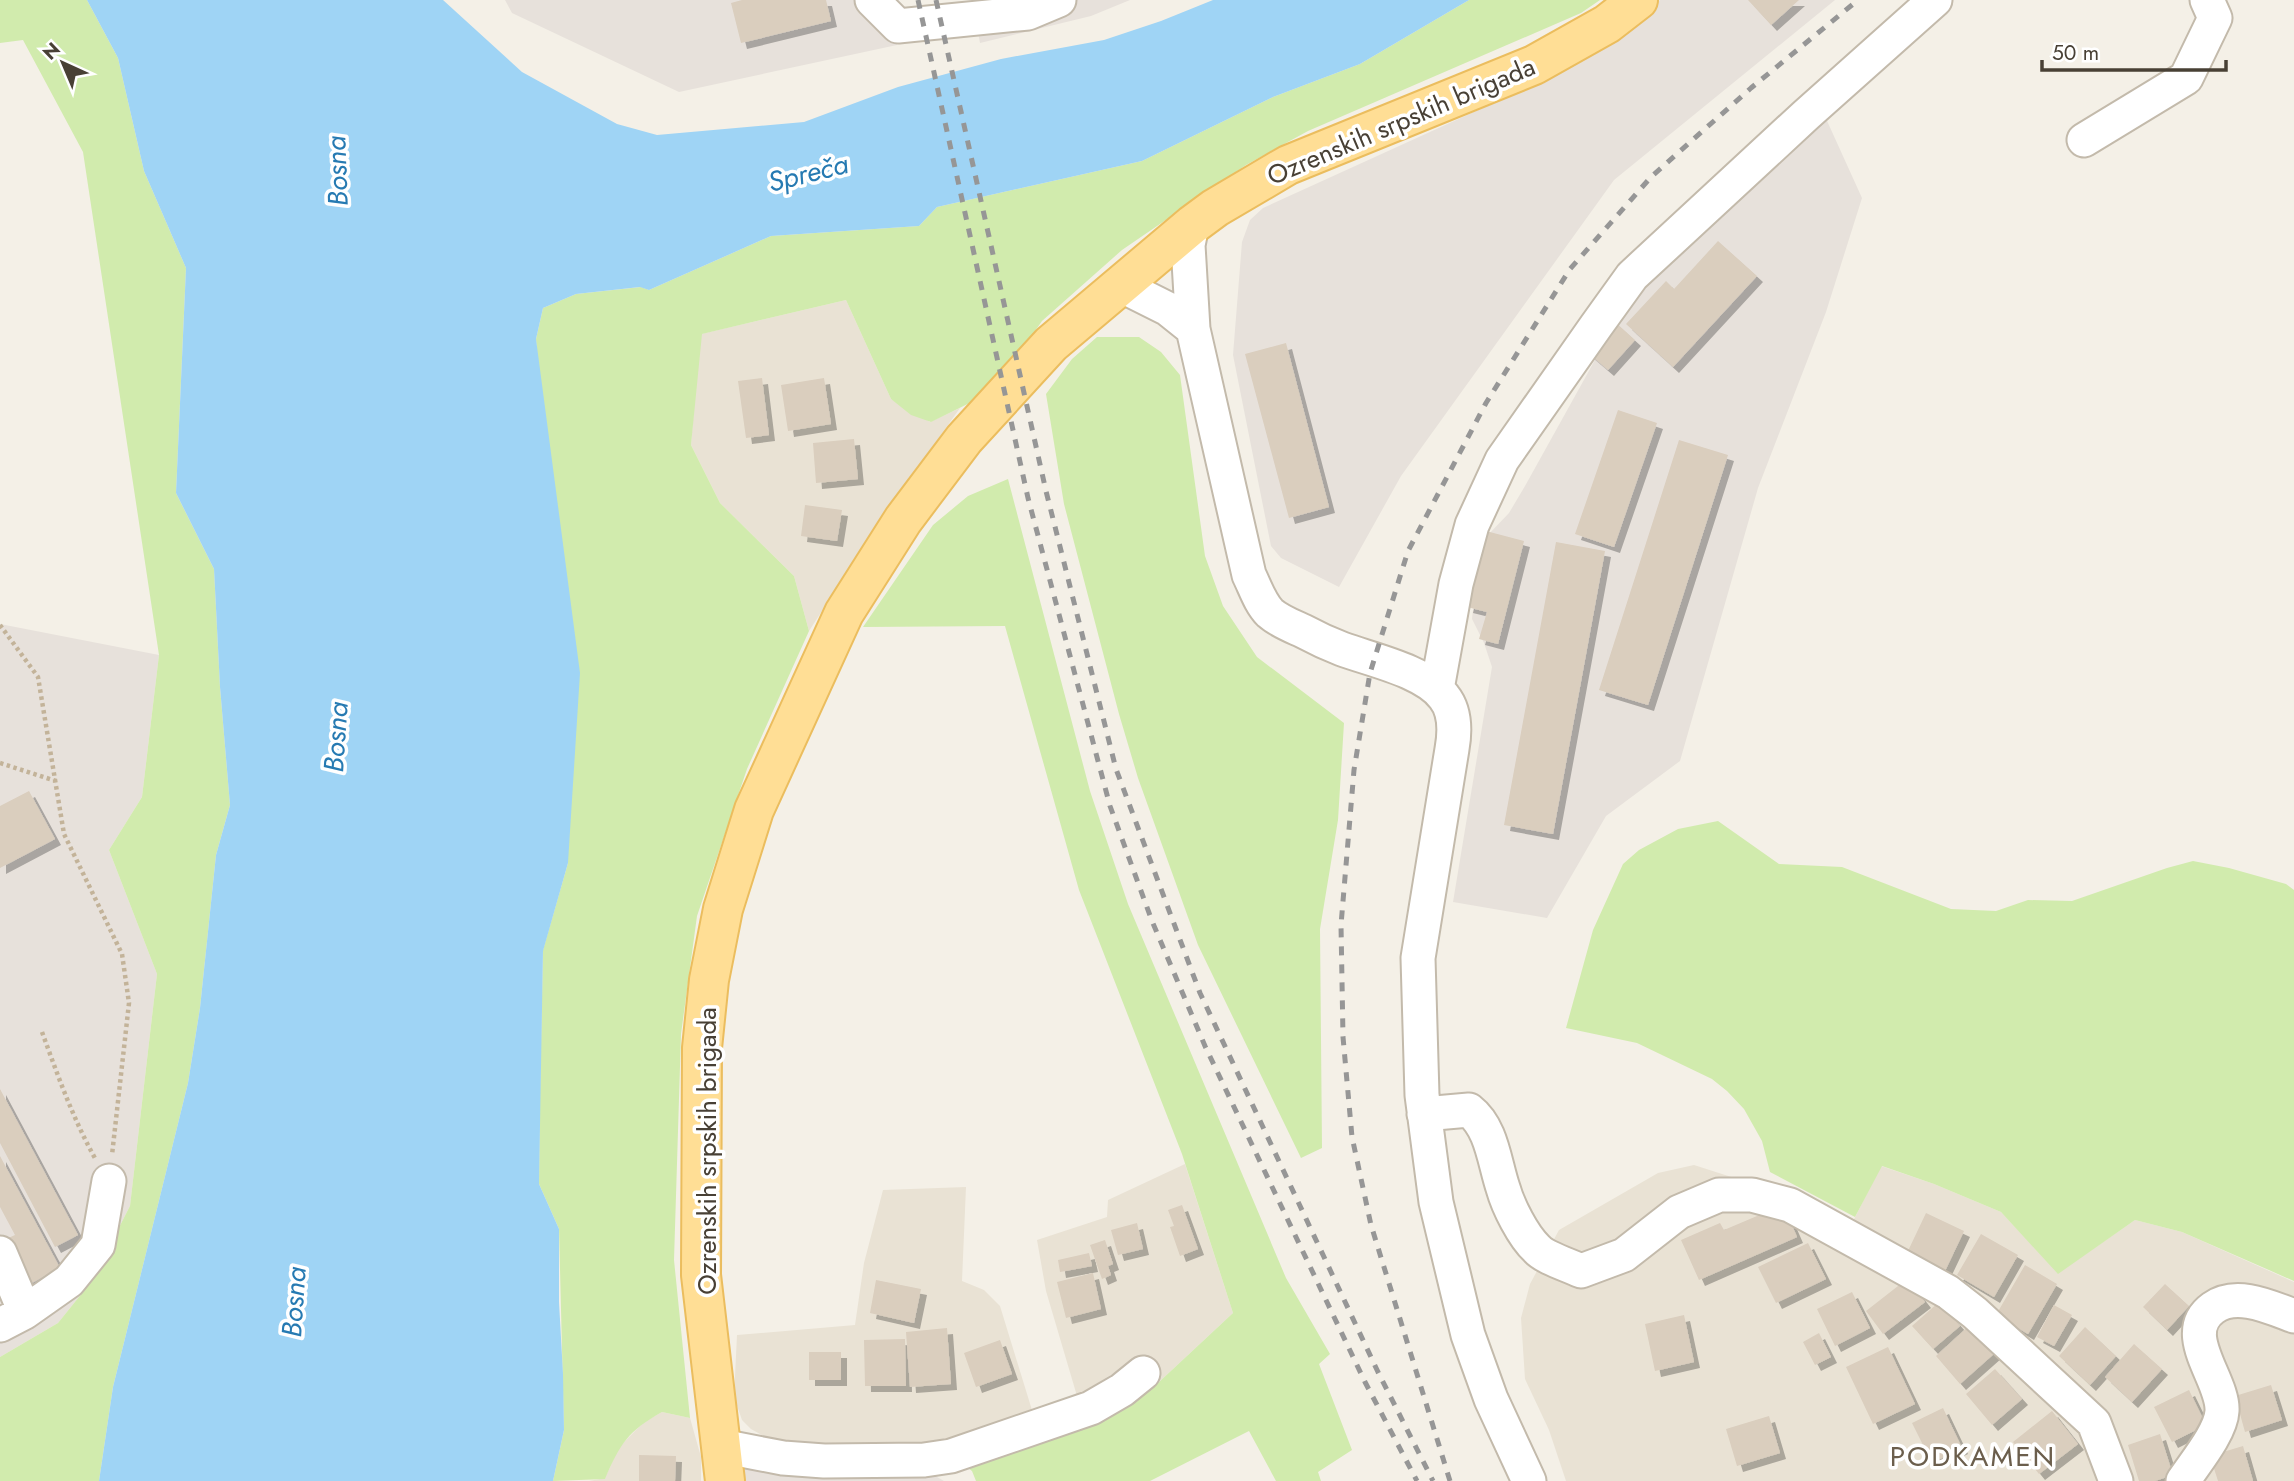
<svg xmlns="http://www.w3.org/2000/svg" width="2294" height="1481" font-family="Jost,sans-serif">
  <defs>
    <filter id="shadow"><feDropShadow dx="6" dy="6" stdDeviation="0" flood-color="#0004"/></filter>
  </defs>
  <rect width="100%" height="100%" fill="#f4f0e7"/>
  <path fill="#e9e2d4" d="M846,300L891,399L930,422L960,408L882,518L809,631L794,576L720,503L691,445L697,371L701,334Z
    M1185,1164L1233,1313L1158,1383L1141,1356L1077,1396L1046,1291L1037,1240L1107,1217L1108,1200Z
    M1694,1165L1750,1183L1846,1235L1881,1166L1934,1184L2001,1212L2058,1273L2135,1220L2182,1232L2294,1282V1481H1566L1549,1430L1525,1379L1521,1318L1530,1284L1559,1230L1658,1173Z
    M966,1187L962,1281L984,1290L1000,1306L1035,1420L955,1443L782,1446L751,1429L742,1420L734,1397L737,1335L855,1325L864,1263L883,1190Z
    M662,1412L690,1418L701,1457V1481H589L605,1478L619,1447L644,1422Z"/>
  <path fill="#e7e1db" d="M505,0H887L897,45L679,92L512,13Z
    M972,0H1130L1091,16L980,43Z
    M1660,0H1835L1614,180L1401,476L1339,587L1281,558L1271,546L1233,355L1242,242L1250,220L1263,208L1553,76L1620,34Z
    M1823,112L1862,198L1826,312L1758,488L1680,761L1606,816L1547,918L1453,902L1492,667L1484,643L1472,619L1478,563L1486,537L1509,513L1525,486L1635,288Z
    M0,624L159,655L142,797L109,850L157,974L130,1206L91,1282L58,1323L0,1357Z
    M740,1464L925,1470L944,1481H740Z"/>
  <path fill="#d1ebad" d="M0,0H87L118,58L144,171L186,268L176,493L214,569L220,687L230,805L216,855L200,1008L188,1083L113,1387L99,1481H0V1357L58,1323L91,1282L130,1206L157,974L109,850L142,797L159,655L83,152L23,40L0,43Z
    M1469,0H1600L1581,13L1308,131L1246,165L1122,250L1042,321L992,392L931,422L911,415L891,399L846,300L702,334L691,445L720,503L794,576L809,631L747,769L697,916L681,1034L674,1260L690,1418L662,1412C628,1431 620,1444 605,1479L553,1481L564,1430L559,1229L539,1184L540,1091L543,950L568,863L536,339L543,308L576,294L641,287L649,290L771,236L919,226L937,207L1142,161L1273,97L1360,64Z
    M1097,337H1139L1161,352L1180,375L1205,556L1223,606L1257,657L1344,723L1338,820L1320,929L1322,1148L1301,1158L1198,945L1138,778L1119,714L1064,504L1046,394L1072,359Z
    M1008,479L1090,791L1128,904L1286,1278L1330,1354L1319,1364L1352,1450L1318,1472L1321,1481H1276L1249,1431L1150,1481H976L972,1471L960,1462L1100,1415L1158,1383L1233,1313L1182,1154L1079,890L1005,626L863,627L933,525L968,496Z
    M1718,821L1779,864L1842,867L1951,909L1996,911L2028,900L2072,901L2167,868L2193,861L2229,868L2286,884L2294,890V1281L2182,1232L2135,1220L2058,1274L2001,1212L1934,1184L1882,1166L1855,1217L1770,1172L1762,1141L1744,1109L1727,1091L1712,1079L1637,1043L1566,1028L1593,930L1623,864L1639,850L1678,829Z"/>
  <path fill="#9fd4f5" d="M87,0H443L522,72L617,124L657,135L804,122L898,87L1001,59L1104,40L1161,21L1213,0H1469L1360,64L1273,97L1142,161L937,207L919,226L771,236L649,290L640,287L576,294L543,308L536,339L580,673L568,863L543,951L539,1184L559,1229V1302L563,1374L564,1430L553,1481H99L113,1387L188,1083L200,1008L216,855L230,805L220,687L214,569L176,493L186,268L144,171L118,58Z"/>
  <path fill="#dacebe" filter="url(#shadow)" d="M742,0H826L831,21L741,43L731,3Z
    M1748,0H1799L1771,25Z
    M1718,241L1757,276L1673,367L1626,324L1666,281L1674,289Z
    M1614,321L1635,340L1608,370L1587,352Z
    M1286,343L1329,507L1289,518L1245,354Z
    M762,378L769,435L746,438L738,381Z
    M824,378L831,424L788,431L781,385Z
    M1618,410L1657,423L1614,547L1575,534Z
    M854,439L858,479L816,483L813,443Z
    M1679,440L1728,455L1648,705L1599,690Z
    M805,505L842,510L837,541L801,536Z
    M1486,531L1524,541L1498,644L1479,639L1487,612L1467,607Z
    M1556,542L1605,551L1553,834L1504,825Z
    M29,791L55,839L0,868V806Z
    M0,1089L78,1235L55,1247L0,1143Z
    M0,1156L60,1268L28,1285L4,1240L15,1235L0,1207Z
    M1182,1205L1198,1249L1180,1256L1170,1227L1174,1226L1168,1210Z
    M1783,1205L1797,1237L1699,1280L1681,1240L1720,1223L1724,1230Z
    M1926,1213L1964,1231L1945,1271L1907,1253Z
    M1137,1223L1143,1249L1118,1255L1111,1230Z
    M1981,1234L2018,1255L1994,1297L1957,1275Z
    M1105,1240L1113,1264L1108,1266L1111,1275L1102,1279L1090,1245Z
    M1808,1243L1826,1279L1776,1303L1758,1267Z
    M1089,1253L1092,1266L1060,1272L1058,1260Z
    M2025,1265L2057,1284L2028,1334L1996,1315Z
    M1093,1273L1101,1309L1066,1318L1057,1282Z
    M1907,1279L1925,1302L1883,1334L1866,1311Z
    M876,1280L921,1289L914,1323L870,1313Z
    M2165,1284L2189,1306L2167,1330L2143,1307Z
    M1852,1292L1870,1328L1835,1346L1817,1309Z
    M1939,1302L1960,1326L1933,1349L1912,1326Z
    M2054,1305L2072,1315L2054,1346L2037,1337Z
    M1684,1315L1694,1362L1655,1371L1645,1324Z
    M1971,1324L1996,1352L1960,1384L1936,1356Z
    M2085,1327L2116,1356L2090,1385L2059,1356Z
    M947,1328L951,1384L910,1387L906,1332Z
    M1819,1333L1831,1357L1815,1365L1803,1342Z
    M905,1339L906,1386H865L864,1340Z
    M1000,1340L1012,1374L976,1387L964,1353Z
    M2134,1344L2162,1369L2132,1402L2105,1377Z
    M1888,1347L1915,1404L1873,1424L1846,1367Z
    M809,1352H841V1380H809Z
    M1995,1369L2022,1399L1992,1425L1966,1394Z
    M2271,1385L2282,1420L2245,1432L2235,1396Z
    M2189,1390L2206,1425L2172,1442L2154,1407Z
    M1943,1408L1962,1448L1932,1463L1912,1423Z
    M2052,1411L2078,1444L2039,1474L2013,1442Z
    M1769,1416L1780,1453L1737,1466L1726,1429Z
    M2160,1434L2173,1475L2155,1481H2139L2128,1445Z
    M2243,1446L2253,1481H2218L2210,1456Z
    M639,1455L676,1456L675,1481H639Z"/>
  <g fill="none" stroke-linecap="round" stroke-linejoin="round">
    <defs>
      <path id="minor" d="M872,0L898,26L1028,13L1059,0
        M2084,140L2186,78L2215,18L2207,0
        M1192,225L1188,245L1193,329L1249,575C1255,587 1260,603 1270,613C1279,621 1292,626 1303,631C1316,638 1329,644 1342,649C1372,660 1425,671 1444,697C1456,712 1455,732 1452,749L1418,958L1422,1095L1436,1202L1468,1335L1491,1399L1529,1481
        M1120,285L1168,309L1193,329
        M1437,689L1456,584L1472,525L1502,460L1596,326L1632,276L1806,115L1935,0
        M1424,1114L1469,1110C1492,1128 1494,1161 1503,1188C1508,1206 1523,1236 1537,1249C1545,1258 1569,1265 1581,1271L1624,1255L1679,1212L1719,1195H1752L1790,1205L1948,1292L1975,1313L2094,1423L2116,1481
        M0,1253L25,1312
        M0,1325L25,1312L69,1281L98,1245L109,1181
        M721,1446L783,1458L824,1461L924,1460L951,1456L1091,1408L1122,1390L1143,1373
        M2183,1481C2195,1463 2221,1432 2222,1411C2224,1380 2177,1334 2213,1308C2236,1291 2270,1307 2294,1316"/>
      <path id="major" d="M725,1481L701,1275L702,1048L709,980L723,909L754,810L844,613L903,520L964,439L1051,344L1192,225L1215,208L1288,165L1534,65L1607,24L1638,0"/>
    </defs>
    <use href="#minor" stroke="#c3baab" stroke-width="37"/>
    <use href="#major" stroke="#ebbd5e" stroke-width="42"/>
    <path stroke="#c3b399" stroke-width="4.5" stroke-dasharray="3.5 3.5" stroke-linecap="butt" d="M0,625L38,677L64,834L122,954L129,1003L112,1155
      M0,763L56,781
      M42,1032C58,1076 73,1119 96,1160"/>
    <use href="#minor" stroke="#fff" stroke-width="33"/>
    <use href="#major" stroke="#ffde95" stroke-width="38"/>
    <path stroke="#969696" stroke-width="5" stroke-dasharray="9 9" stroke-linecap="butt" d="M918,0L1028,498L1110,806L1152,921L1205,1046L1365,1382L1417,1481
      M936,0L1046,491L1116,769L1200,993L1378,1372L1433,1481
      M1450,1481L1371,1225L1352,1137L1343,1037L1341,925L1354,770L1370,673L1408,551L1486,403L1570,269L1651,177L1751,88L1858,0"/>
  </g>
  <g text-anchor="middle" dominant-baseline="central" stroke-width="7" stroke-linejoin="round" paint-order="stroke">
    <g font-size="26" fill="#484035" stroke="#fff">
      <text transform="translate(1401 121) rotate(-23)">Ozrenskih srpskih brigada</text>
      <text transform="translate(707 1151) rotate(-90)">Ozrenskih srpskih brigada</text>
    </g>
    <g font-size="28" font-style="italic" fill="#267ab2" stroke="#fff">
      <text transform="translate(337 171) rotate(-92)">Bosna</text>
      <text transform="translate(808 173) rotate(-14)">Spreča</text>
      <text transform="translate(336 737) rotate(-86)">Bosna</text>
      <text transform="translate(294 1302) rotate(-86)">Bosna</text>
    </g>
    <g font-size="28" letter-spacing="2" fill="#6b5e4c" stroke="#fff">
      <text x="1973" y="1456">PODKAMEN</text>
    </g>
  </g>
  <g transform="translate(63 63) rotate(316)" stroke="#ffffff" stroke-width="5" paint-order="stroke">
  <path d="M0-5L12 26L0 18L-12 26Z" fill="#484035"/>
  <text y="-10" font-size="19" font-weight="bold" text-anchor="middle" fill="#484035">N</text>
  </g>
  <path d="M2042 60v10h184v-10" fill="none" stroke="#484035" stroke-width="3.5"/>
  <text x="2052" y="60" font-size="21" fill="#484035" stroke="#ffffff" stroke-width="5" paint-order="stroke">50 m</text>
</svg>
